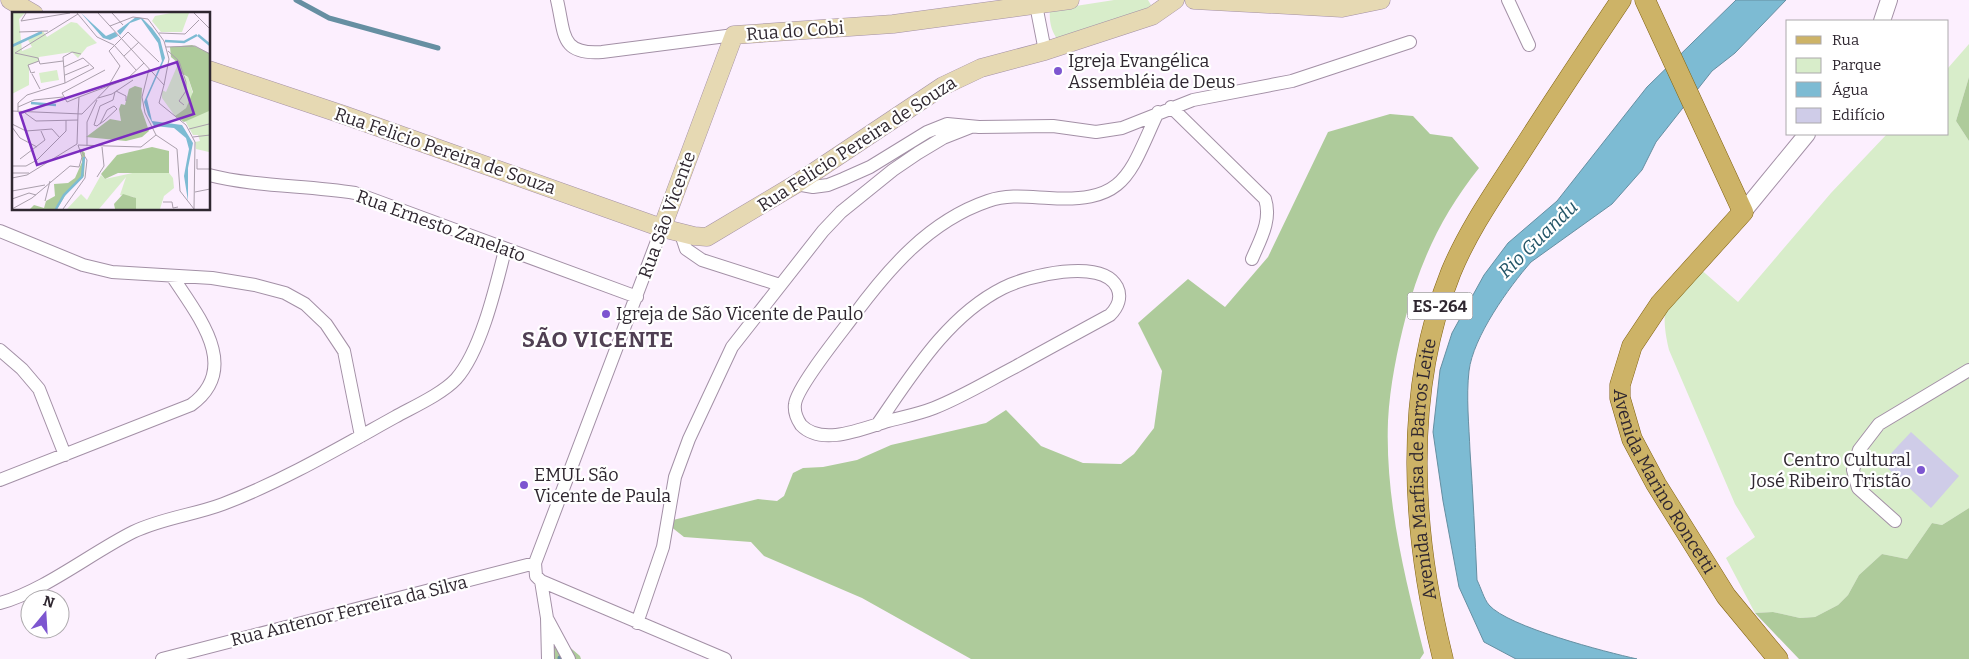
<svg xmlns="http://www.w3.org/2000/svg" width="1969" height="659" font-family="Bitter,serif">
  <rect width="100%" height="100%" fill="#fceffe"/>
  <path fill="#d8edca" d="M1114,0H1148L1151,5L1148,8L1058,40C1051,31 1049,21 1050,10Z
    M1969,44V77L1956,121L1969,141V508L1942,525L1932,523L1907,559L1882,554L1859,575L1848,595L1838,605L1815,617L1800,618L1773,612L1755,613L1726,558L1755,537L1735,504L1669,350C1658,302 1668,301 1698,267L1738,302L1831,193L1887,134H1948V68Z"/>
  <path fill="#aecb9b" d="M1969,77V141L1956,121Z
    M1390,114L1413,116L1430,134L1452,137L1479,168C1443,213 1420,261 1406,316C1397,351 1390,385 1388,421C1385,499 1405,578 1424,653L1420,659H971L862,598L764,556L751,542L684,537L665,522L758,499L777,501L784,496L793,473L803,468L823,467L857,460L891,445L986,423L1006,410L1041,446L1083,463L1121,464L1134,454L1154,428L1162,371L1138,323L1188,279L1225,307L1268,257L1328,132Z
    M1969,508V659H1799L1755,613L1773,612L1800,618L1815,617L1838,605L1848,595L1859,575L1882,554L1907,559L1932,523L1942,525Z
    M559,638L580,656L581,659H545L544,644Z"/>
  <path fill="#7dbbd3" stroke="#668fa2" d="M1736,0H1786L1735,53L1712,71L1656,142L1642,170L1612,204L1531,262C1509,287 1473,337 1469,371C1466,397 1469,425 1470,451C1473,494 1475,537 1477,580C1481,588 1484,599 1489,605C1508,627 1606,652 1637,659H1516L1484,642L1459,587L1443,501L1433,432L1440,370L1452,333L1484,275L1508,243L1557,201L1647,87Z"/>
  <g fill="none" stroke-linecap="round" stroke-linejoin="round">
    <path stroke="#668fa2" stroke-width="5" d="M296,0L329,18L438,48
      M560,658V659"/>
  </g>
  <path fill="#cfcce8" d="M1911,432L1959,476L1931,508L1882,463Z"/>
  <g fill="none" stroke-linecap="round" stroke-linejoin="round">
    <defs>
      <path id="minor" d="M557,0C565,34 560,55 602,52L734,35
        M1508,0L1529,45
        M1036,5L1045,51
        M1171,107L1265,199C1272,220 1260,240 1252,259
        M209,175C256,187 306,185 355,193L637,297
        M796,184L813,187L828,185L843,179L870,167L927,132L947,124L979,127L1053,126L1096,132L1122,128L1193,100L1292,81L1410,42
        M662,228L535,563L536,576L541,581L725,659
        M0,231L83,265L112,272L212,278L255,285L285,293L305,304L326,324L344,351L361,436
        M681,234L686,249L702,260L780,285
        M0,350L22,369L39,389L65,455
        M877,425C911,376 947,316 1003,288C1026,276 1102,257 1117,287C1122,297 1118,307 1110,315C1079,332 1047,349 1015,367C988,381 962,397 934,408C919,414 903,417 888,421C864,428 822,447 801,425C797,419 794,411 795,404C797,387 840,334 852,318C888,269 929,221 988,201C1008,194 1029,197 1049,198C1127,203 1129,174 1158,112
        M0,480L191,405C242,368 198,316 172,276
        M1895,521L1858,488L1853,470L1859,450L1879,424L1969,370
        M541,581L547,618L548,659
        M0,603C44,591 91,553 133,532C162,518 194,515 223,504C283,481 339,448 395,417C413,407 442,394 456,379C481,351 496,286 505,250
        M548,620L569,659
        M637,623L663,547L675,477L689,439L732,347L823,231L841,212L893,170L918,153L943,138L971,127
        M162,659L535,563"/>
      <path id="tertiary" d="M1882,21L1889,0
        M1743,212L1807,134"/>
      <path id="secondary" d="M10,0L34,14
        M1194,0L1342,8L1381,0
        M209,70L344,115L662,228L694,236L707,237L796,184L943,86L981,68L1045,51L1152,16L1175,0
        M662,228L734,35L893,24L1070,0"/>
      <g id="primary">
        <path id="s1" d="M1645,0L1743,212L1660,304L1632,346L1620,385V398L1632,439L1656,484L1726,596L1778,659"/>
        <path id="s2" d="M1443,659C1412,534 1402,394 1451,272C1468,231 1493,195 1517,158C1551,105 1586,52 1621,0"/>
      </g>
    </defs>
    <use href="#minor" stroke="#a390a6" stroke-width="14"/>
    <use href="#tertiary" stroke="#a390a6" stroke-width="18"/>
    <use href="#secondary" stroke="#a390a6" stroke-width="19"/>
    <use href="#primary" stroke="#806211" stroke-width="21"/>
    <use href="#minor" stroke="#fff" stroke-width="12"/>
    <use href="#tertiary" stroke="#fff" stroke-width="16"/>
    <use href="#secondary" stroke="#e6d9b3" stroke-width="18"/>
    <use href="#primary" stroke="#cdb367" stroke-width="20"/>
  </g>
  <g fill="#7d56d0" stroke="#fff" stroke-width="2">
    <circle cx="1058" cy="71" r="5"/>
    <circle cx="606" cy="314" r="5"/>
    <circle cx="1921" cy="470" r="5"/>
    <circle cx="524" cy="485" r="5"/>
  </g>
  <g text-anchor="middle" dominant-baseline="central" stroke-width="4.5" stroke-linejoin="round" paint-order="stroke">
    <rect fill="#fff" stroke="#6d686e" stroke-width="1" x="1407.5" y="292.5" width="65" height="27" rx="4"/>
    <g font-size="16" font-weight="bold" fill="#2f2730">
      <text x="1440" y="306">ES-264</text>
    </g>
    <g font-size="18" fill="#2f2730" stroke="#fff">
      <text transform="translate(795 31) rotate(-4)">Rua do Cobi</text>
      <text transform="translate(857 144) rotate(-33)">Rua Felicio Pereira de Souza</text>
      <text transform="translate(445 151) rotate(19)">Rua Felicio Pereira de Souza</text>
      <text transform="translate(667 215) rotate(-70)">Rua São Vicente</text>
      <text transform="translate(441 226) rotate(20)">Rua Ernesto Zanelato</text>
      <text stroke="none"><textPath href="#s2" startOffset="192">Avenida Marfisa de Barros Leite</textPath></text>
      <text stroke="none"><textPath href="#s1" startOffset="556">Avenida Marino Roncetti</textPath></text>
      <text transform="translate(349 611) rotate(-14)">Rua Antenor Ferreira da Silva</text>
    </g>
    <g font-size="18" fill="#2f2730" stroke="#fff" text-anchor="start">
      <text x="1068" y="61">Igreja Evangélica<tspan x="1068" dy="21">Assembléia de Deus</tspan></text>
      <text x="616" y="314">Igreja de São Vicente de Paulo</text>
      <text x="1911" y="460" text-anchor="end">Centro Cultural<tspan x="1911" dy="21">José Ribeiro Tristão</tspan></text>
      <text x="534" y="475">EMUL São<tspan x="534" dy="21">Vicente de Paula</tspan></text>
    </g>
    <g font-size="19" font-style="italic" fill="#235567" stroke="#fff">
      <text transform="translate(1538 239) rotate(-44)">Rio Guandu</text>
    </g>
    <g font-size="22" font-weight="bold" letter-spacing="1" fill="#504053" stroke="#fff">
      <text x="598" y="339">SÃO VICENTE</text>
    </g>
  </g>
  <g transform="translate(12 12)">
    <rect width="198" height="198" fill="#fceffe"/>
    <path d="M0,1H21H13L7,7L10,39L20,35L16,28L31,19L35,25L59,10L65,11L85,31L75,35L66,46L60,40L27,45V49L17,53V73L0,82ZM159,1H177L170,20H149L140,9L143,4ZM166,52L169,63L176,65L181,82L174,96L163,104L150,86V78L154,80ZM45,58L47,68L29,71L27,61ZM197,96V140L184,137L183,130L188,129L186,123H181L172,107ZM125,160L157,161L161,166L162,176L152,184L148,197H124L122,185L108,183L114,165L87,197H55L69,182L75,188L89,163L93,167Z" fill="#d8edca"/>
    <path d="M180,33L197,41V99L172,110L163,104L174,96L181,80L176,65L167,60L166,51L159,45L158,35ZM123,74L130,76L129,96L137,119L130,125L114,129L74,125L98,107L109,109L107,97L109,92L113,93L117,77ZM140,135L157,139V161H106L93,167L89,162L105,143ZM69,137L73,141L72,164L56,179L45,197H18L22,193L32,196L34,189L43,184L42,172L56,171L63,166L70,150ZM111,182L124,186V197H103L102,192Z" fill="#aecb9b"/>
    <path d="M69,1L94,24L103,20L106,24L98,28L91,26ZM124,5L130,6L140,16L148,27L153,46L135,87L140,109L170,113L181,131L176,156V189L172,164L177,137L174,126L162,116L142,114L136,103L132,90L150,49L146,31L129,7L118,11L108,23L105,19Z" fill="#7dbbd3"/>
    <path fill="none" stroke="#7dbbd3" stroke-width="2.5" d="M186,23L198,33M153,29L172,30L185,23M0,34L30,20M19,91L44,93M44,197L52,183L70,165L72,145"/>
    <path fill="none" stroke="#aa9fac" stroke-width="1" d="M14,1L9,9L58,1M65,1L85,25L102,33M86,1L152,73L147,91L174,113L183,130L182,197M100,1L111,13M182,1L198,17M98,14L121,5L136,7L152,29L157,47L152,73M7,20L36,19M147,21L173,22L187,8M102,33L124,58M154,35L183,34L198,42M156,39L167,49L174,70V79L167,89L172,93M112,44L127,30M51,49L28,52L26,46L3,41L66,2M137,57L130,85L133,101L144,123L165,137L168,179L182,197M23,60L19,61L16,53L27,49M20,62L28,77M53,63L77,53M53,71L51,45L60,40L69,42M98,71L108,54L97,39L116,20L147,50M104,79L114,84V89M67,85L55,90L50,81L93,58M86,86L100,82L121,68M6,95L22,88L51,85M0,99L70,102L101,70M6,100V91L15,83L53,71L82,56L71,46L52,55M13,101L24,109L66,108M66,102L67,85L115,67L132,51M0,112L14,119L40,117L48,126M88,112L95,98L102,94L105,97L92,109L86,113L85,114L82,113L88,94L101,88L103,80M0,115L8,126L25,135M177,117L197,112M181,125L198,123M65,132L66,102M66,133L129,135L144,123M75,134V110L85,88M8,147L33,128L29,119M185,147V157H198M0,154H14L25,148L54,119V108M0,161H17M85,165L92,154L90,135M0,166L15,163L65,132M0,179L33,173M183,180L198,177M0,187L17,181L24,183M33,189L38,169M151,190H160L161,196L166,195M0,197L20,186L58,154L67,155L70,145L66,133M51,197L73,166L75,148L68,137"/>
    <path fill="#7b2cbf" fill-opacity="0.15" stroke="#7b2cbf" stroke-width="2.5" d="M165,50L182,102L25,153L8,101Z"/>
    <rect width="198" height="198" fill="none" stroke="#2f2730" stroke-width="2.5"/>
  </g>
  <rect x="1786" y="20" width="162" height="115" fill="#ffffff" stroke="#aca9ac"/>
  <rect x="1796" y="36" width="25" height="8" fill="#cdb367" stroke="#aca9ac"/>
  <text x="1832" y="45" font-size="15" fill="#2f2730">Rua</text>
  <rect x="1796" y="58" width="25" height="15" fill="#d8edca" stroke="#aca9ac"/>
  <text x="1832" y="70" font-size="15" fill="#2f2730">Parque</text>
  <rect x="1796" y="82" width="25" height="15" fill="#7dbbd3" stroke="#aca9ac"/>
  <text x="1832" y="95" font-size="15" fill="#2f2730">Água</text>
  <rect x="1796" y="108" width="25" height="15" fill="#cfcce8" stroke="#aca9ac"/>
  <text x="1832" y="120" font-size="15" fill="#2f2730">Edifício</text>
  <g transform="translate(45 614) rotate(18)"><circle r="24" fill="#ffffff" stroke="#aca9ac"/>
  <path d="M0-4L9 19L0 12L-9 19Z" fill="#7d56d0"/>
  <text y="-8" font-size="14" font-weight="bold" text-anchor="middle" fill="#2f2730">N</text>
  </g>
</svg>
